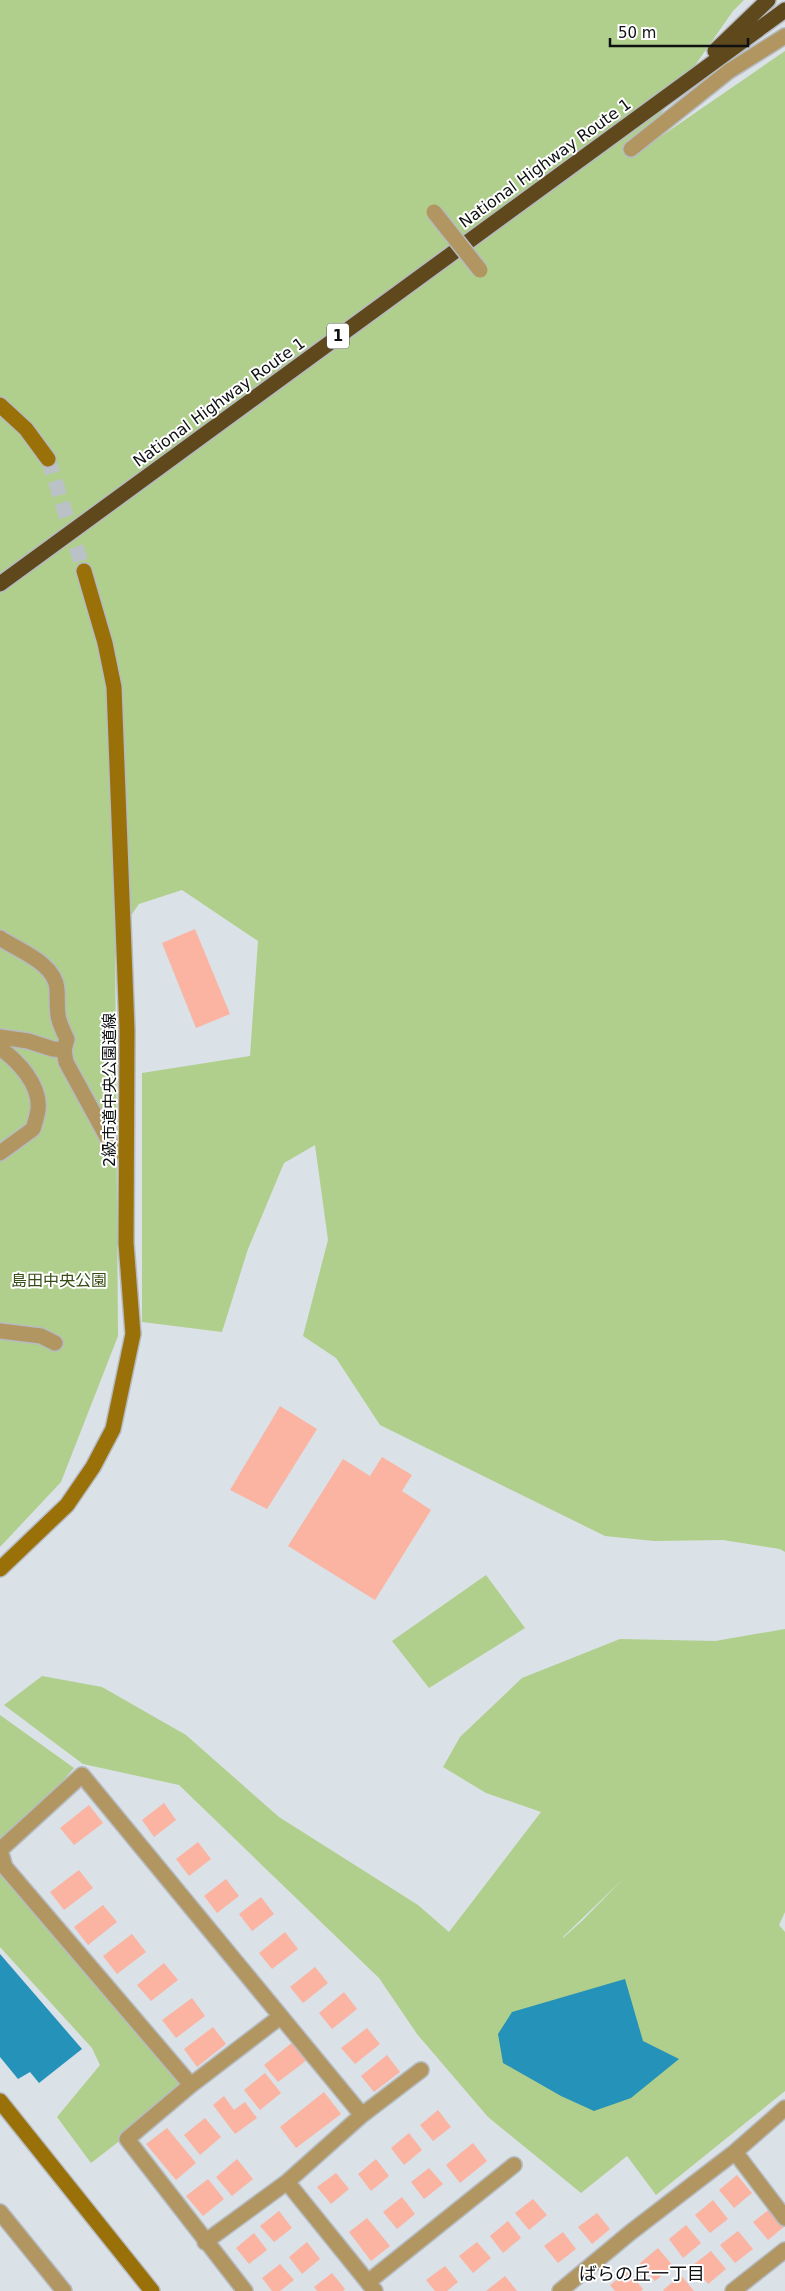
<svg xmlns="http://www.w3.org/2000/svg" width="785" height="2291" font-family="'DejaVu Sans','Noto Sans JP',sans-serif">
  <rect width="100%" height="100%" fill="#dae1e7"/>
  <path fill="#b0cf8c" fill-rule="evenodd" d="M0,0H744L733,11L631,157L785,51V1552L780,1549L723,1540L654,1541L605,1536L380,1425L336,1358L303,1336L328,1240L315,1145L284,1163L248,1249L222,1332L142,1322V1073L250,1056L258,941L182,890L139,904L115,938L118,1336L61,1482L0,1547Z
    M486,1575L525,1628L429,1688L392,1641Z
    M785,1629V1912L779,1925L785,1932V2091L656,2195L627,2156L581,2193L488,2117L417,2034L379,1978L179,1785L83,1764L4,1705L42,1676L102,1687L186,1735L279,1817L418,1905L449,1932L541,1812L486,1793L443,1767L460,1737L522,1678L620,1639L715,1641ZM623,1879L583,1920L563,1938V1937Z
    M0,1715L74,1768L0,1853Z
    M0,1872L187,2089L91,2163L57,2117L100,2065L92,2048L0,1947Z"/>
  <path fill="#2492b9" d="M0,1954L82,2049L39,2083L30,2072L18,2079L0,2057Z
    M625,1979L643,2041L679,2059L631,2098L594,2111L561,2096L503,2063L498,2034L512,2012Z"/>
  <path fill="#fbb3a2" d="M195,929L230,1014L196,1028L162,943Z
    M280,1406L317,1429L267,1509L230,1490Z
    M382,1457L412,1475L402,1491L431,1510L375,1600L288,1546L343,1459L370,1476Z
    M164,1803L176,1820L154,1837L142,1820Z
    M89,1805L103,1823L74,1845L60,1828Z
    M198,1842L211,1859L189,1876L176,1859Z
    M79,1870L93,1888L64,1910L50,1892Z
    M226,1879L239,1896L217,1913L204,1896Z
    M261,1897L274,1914L252,1931L239,1914Z
    M103,1905L117,1922L88,1945L74,1927Z
    M285,1932L298,1949L272,1969L259,1953Z
    M132,1934L146,1952L117,1974L103,1956Z
    M164,1963L178,1980L151,2001L137,1985Z
    M315,1967L328,1983L303,2003L290,1987Z
    M344,1992L357,2009L332,2029L319,2013Z
    M192,1998L205,2016L176,2038L162,2020Z
    M213,2027L226,2044L197,2067L184,2049Z
    M367,2028L380,2044L355,2064L341,2048Z
    M293,2042L307,2060L278,2082L264,2065Z
    M387,2055L400,2072L374,2092L361,2076Z
    M265,2073L281,2093L260,2110L244,2090Z
    M324,2092L341,2114L296,2148L280,2127Z
    M224,2096L234,2110L245,2102L257,2118L235,2134L213,2105Z
    M438,2110L451,2127L433,2141L420,2125Z
    M205,2118L221,2137L200,2155L184,2135Z
    M167,2128L196,2163L176,2180L146,2144Z
    M409,2133L422,2150L404,2165L391,2148Z
    M473,2143L487,2161L460,2183L446,2165Z
    M237,2159L253,2179L232,2196L216,2177Z
    M376,2159L389,2176L371,2191L358,2174Z
    M429,2168L443,2184L424,2199L411,2182Z
    M336,2173L349,2189L331,2204L317,2187Z
    M737,2175L752,2193L734,2208L719,2190Z
    M208,2179L224,2199L203,2216L186,2196Z
    M402,2197L415,2214L397,2229L383,2212Z
    M533,2199L547,2215L529,2230L515,2213Z
    M713,2200L728,2219L710,2233L695,2215Z
    M771,2208L785,2226L768,2240L753,2222Z
    M279,2211L292,2228L274,2242L260,2226Z
    M597,2213L610,2229L592,2244L578,2227Z
    M367,2218L390,2246L371,2261L349,2232Z
    M508,2221L521,2238L503,2253L490,2236Z
    M686,2225L701,2243L683,2258L669,2239Z
    M738,2231L753,2249L735,2263L720,2245Z
    M563,2232L576,2249L558,2263L544,2246Z
    M254,2233L267,2250L249,2264L236,2248Z
    M307,2242L320,2259L302,2274L289,2257Z
    M477,2242L491,2258L473,2273L459,2256Z
    M658,2248L673,2266L655,2281L640,2263Z
    M711,2251L726,2269L708,2284L693,2265Z
    M280,2264L294,2280L280,2291H272L262,2278Z
    M445,2266L458,2282L447,2291H435L426,2280Z
    M628,2271L643,2289L641,2291H615L610,2285Z
    M332,2273L345,2289L343,2291H317L314,2287Z
    M681,2275L694,2291H664L663,2290Z
    M505,2276L517,2291H486Z"/>
  <g fill="none" stroke-linecap="round" stroke-linejoin="round">
    <path stroke="#bbc2c7" stroke-width="15" stroke-dasharray="15 8" stroke-linecap="butt" d="M48,459L84,571"/>
    <defs>
      <path id="street" d="M631,149L729,71L785,36
        M0,938C19,951 55,963 57,989C58,1014 55,1015 67,1039L64,1050L53,1049L28,1041L0,1037
        M0,1048C18,1061 41,1085 38,1110C37,1116 35,1123 33,1129L0,1153
        M64,1050L66,1062L115,1152
        M0,1331L41,1336L55,1343
        M191,2085L5,1867L0,1850L82,1775L362,2115
        M735,2152L785,2218
        M287,2182L375,2291
        M0,2212L64,2291
        M205,2242L287,2182L362,2115L421,2070
        M368,2282L514,2165
        M245,2291L127,2139L191,2085L280,2017
        M560,2291L631,2232L735,2152L785,2108
        M733,2291L785,2250"/>
      <path id="secondary" d="M0,405L26,429L48,459
        M0,1569L67,1505L93,1467L113,1429L133,1334L126,1243L127,1030L114,687L105,643L84,571
        M0,2101L152,2291"/>
      <path id="highway" d="M715,51L768,0
        M0,584L785,10"/>
    </defs>
    <use href="#street" stroke="#b5bbc1" stroke-width="18"/>
    <use href="#secondary" stroke="#b5bbc1" stroke-width="18"/>
    <use href="#highway" stroke="#b5bbc1" stroke-width="18"/>
    <use href="#street" stroke="#b29662" stroke-width="15"/>
    <use href="#secondary" stroke="#9a7109" stroke-width="15"/>
    <use href="#highway" stroke="#5f491c" stroke-width="15"/>
    <defs>
      <path id="street-bridge" d="M434,212L480,270"/>
    </defs>
    <use href="#street-bridge" stroke="#b5bbc1" stroke-width="18" stroke-linecap="butt"/>
    <use href="#street-bridge" stroke="#b29662" stroke-width="15"/>
  </g>
  <g text-anchor="middle" dominant-baseline="central" stroke-width="4" stroke-linejoin="round" paint-order="stroke">
    <rect fill="#fff" stroke="#565859" stroke-width="1" x="327" y="323.5" width="22" height="25" rx="4"/>
    <g font-size="15" font-weight="bold" fill="#0e1012">
      <text x="338" y="336">1</text>
    </g>
    <g font-size="16" fill="#0e1012" stroke="#fff">
      <text transform="translate(545 163) rotate(-36)">National Highway Route 1</text>
      <text transform="translate(219 402) rotate(-36)">National Highway Route 1</text>
      <text transform="translate(109 1090) rotate(-90)">2級市道中央公園道線</text>
    </g>
    <g font-size="16" fill="#374d16" stroke="#fff">
      <text x="59" y="1280">島田中央公園</text>
    </g>
    <g font-size="18" fill="#0e1012" stroke="#fff">
      <text x="642" y="2273">ばらの丘一丁目</text>
    </g>
  </g>
  <path d="M610 38v8h138v-8" fill="none" stroke="#0e1012" stroke-width="2.5"/>
  <text x="618" y="38" font-size="15" fill="#0e1012" stroke="#ffffff" stroke-width="4" paint-order="stroke">50 m</text>
</svg>
